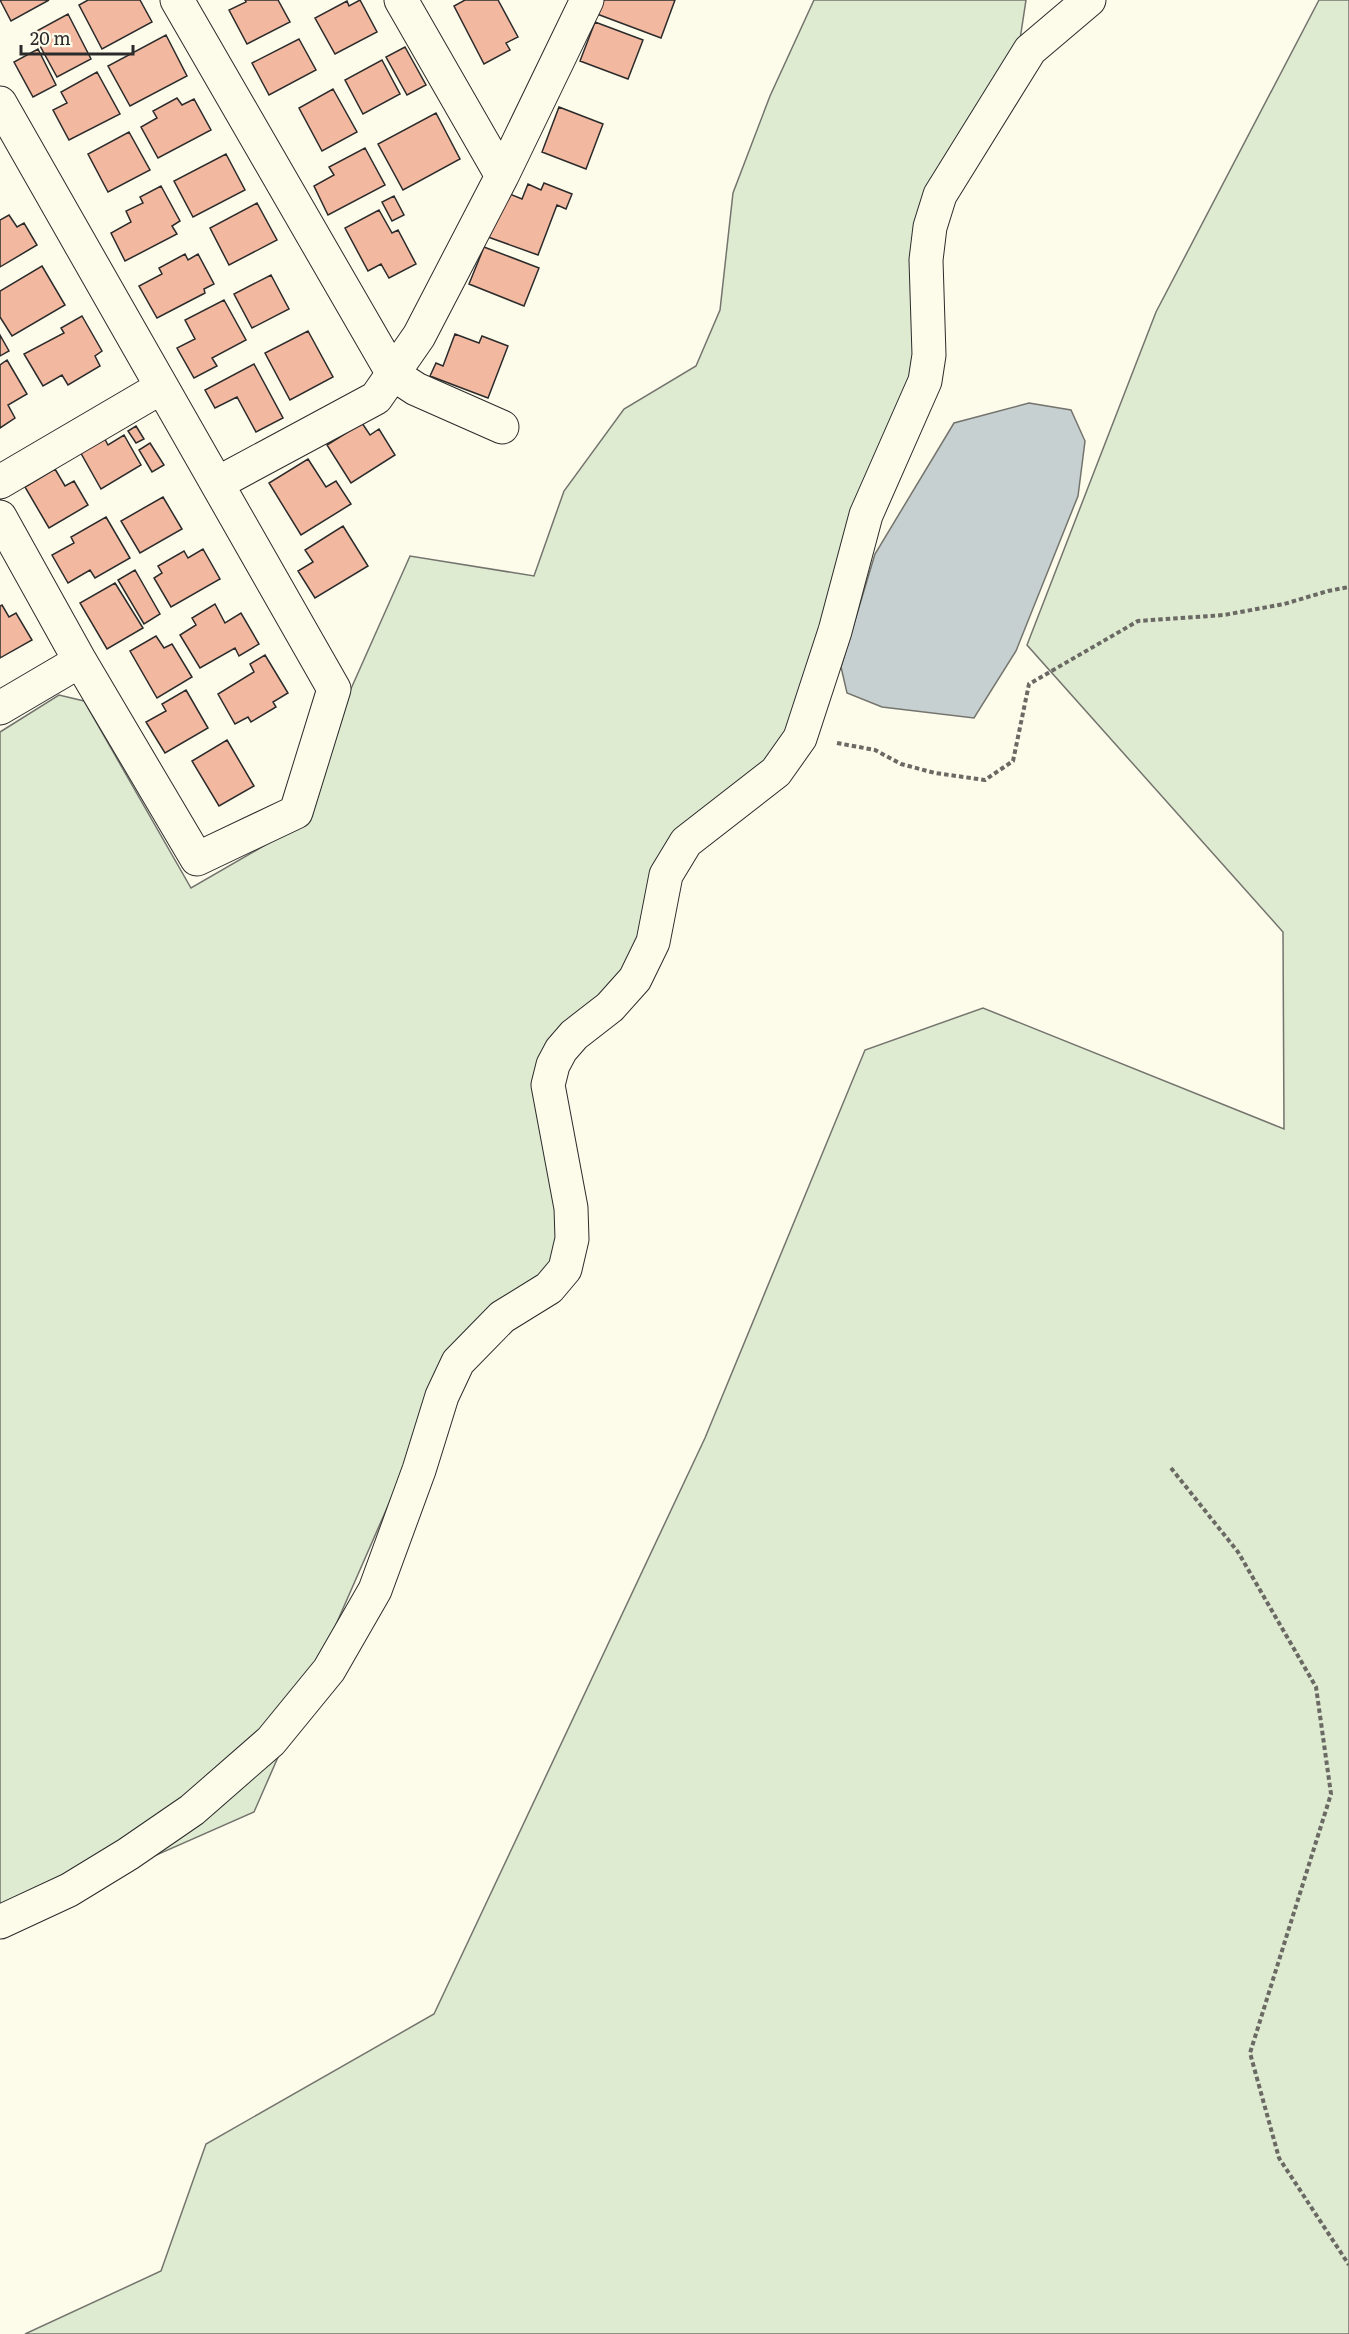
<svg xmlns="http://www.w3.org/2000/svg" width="1349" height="2334" font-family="Literata,serif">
  <rect width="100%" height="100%" fill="#fdfbea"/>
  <path fill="#deebd1" stroke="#74746e" stroke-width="1.5" d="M814,0H1026L1017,59L936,188L919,370L792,740L679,840L648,943L555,1047L564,1195L558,1269L450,1364L254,1812L0,1924V732L59,695L84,701L191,888L305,822L350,691L410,556L534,576L564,491L624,409L696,366L720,310L733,193L770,96Z
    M1319,0H1349V2334H25L161,2271L206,2144L434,2014L705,1438L865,1050L983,1008L1284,1129L1283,932L1027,645L1156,312Z"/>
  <path fill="#c7d0d0" stroke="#74746e" stroke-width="1.5" d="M1029,403L1071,410L1085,441L1078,496L1016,651L974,718L882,707L847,693L841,667L875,554L954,423Z"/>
  <path fill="#f2b8a0" stroke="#2b2b2b" stroke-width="1.5" d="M0,0H49L11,21Z
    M88,0H140L152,22L102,49L79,5Z
    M245,0H278L290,22L247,44L229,10L246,2Z
    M360,0L377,32L335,54L315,18L347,1L349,6Z
    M465,0H498L518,37L506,43L510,50L484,64L454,6Z
    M603,0H675L661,38L597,14Z
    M68,14L91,59L57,77L33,33Z
    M595,22L643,40L628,79L580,61Z
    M166,35L187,76L130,106L108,66Z
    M299,39L316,70L269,95L252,63Z
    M405,47L426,85L407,95L386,57Z
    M38,49L56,85L33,97L14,62Z
    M382,60L400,94L363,114L345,80Z
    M97,72L120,114L69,140L53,110L67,103L61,92Z
    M333,89L357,132L322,151L299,108Z
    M177,98L182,105L194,99L211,130L158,158L141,127L157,118L153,111Z
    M559,107L603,124L586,169L542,152Z
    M436,113L460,159L403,190L378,144Z
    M129,132L150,170L108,192L88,154Z
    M365,148L385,185L328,215L314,186L334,175L329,167Z
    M226,154L245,190L193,217L174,181Z
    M544,183L572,194L566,209L557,205L538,255L488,237L505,192L522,199L528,184L541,190Z
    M161,186L180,221L172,226L177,234L125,261L111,233L131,222L126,211L143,203L140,197Z
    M394,196L404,215L392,221L382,202Z
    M257,203L277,240L229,265L210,228Z
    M379,210L392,233L398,230L416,264L389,278L381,264L368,271L345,228Z
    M9,215L17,227L24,223L37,245L0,267V220Z
    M484,247L539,268L524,306L469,284Z
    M185,254L188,260L198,254L214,284L204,289L205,293L157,318L139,286L162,274L159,268Z
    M42,266L65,305L12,336L0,317V291Z
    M271,275L289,309L252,328L234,294Z
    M224,300L246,340L212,358L217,366L194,378L177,348L195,339L185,320Z
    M82,316L102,351L95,356L100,366L68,385L62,375L43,386L24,354L64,333L61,328Z
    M308,331L333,377L290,400L265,353Z
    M455,334L479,343L482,336L508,346L488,398L430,376L436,363L443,366Z
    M0,335L9,351L0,356Z
    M7,360L27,394L8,405L15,418L0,428V365Z
    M254,364L283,418L256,432L237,397L215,408L205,390Z
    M362,423L370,435L379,429L395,455L351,483L327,445Z
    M136,426L144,439L136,443L128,431Z
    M102,434L108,445L124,435L141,465L101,489L78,448Z
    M150,443L164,465L152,472L139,450Z
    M308,459L326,487L336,481L351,504L301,535L269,483Z
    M55,469L65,486L74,481L88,505L49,528L25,487Z
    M163,497L182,529L140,553L121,521Z
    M106,517L130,558L95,578L90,570L68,583L52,555L74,543L71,537Z
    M343,526L368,566L315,598L298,571L313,562L305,550Z
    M203,549L220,579L171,607L154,578L162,573L158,566L184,551L188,558Z
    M135,570L160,614L144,624L118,580Z
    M115,583L143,628L107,649L80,603Z
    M215,604L225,623L241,613L259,644L239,656L235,648L200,668L180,635L196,625L192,618Z
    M2,605L9,617L16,613L32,640L0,658V606Z
    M156,636L164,648L172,644L192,677L157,698L130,651Z
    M265,655L288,693L273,702L276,707L251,722L248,717L235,724L218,694L254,672L250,664Z
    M186,690L208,728L165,753L146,722L166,711L162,704Z
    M227,740L254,786L219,806L192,761Z"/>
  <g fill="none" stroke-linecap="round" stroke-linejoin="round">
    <defs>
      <path id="minor" d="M177,0L393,374L416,389L502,427
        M401,0L502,176
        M0,103L334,689L296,812L197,859L80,661L0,517
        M0,482L162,387
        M218,483L376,398L419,336L502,176L587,0
        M0,708L80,661
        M0,1922L69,1890L128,1854L192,1810L271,1741L329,1670L375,1590L419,1470L442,1396L458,1362L502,1317L549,1288L565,1269L572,1239L571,1208L548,1085L553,1065L561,1050L574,1035L610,1007L635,979L653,942L666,875L686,842L776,772L800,738L835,631L866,515L925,381L929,355L926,260L930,227L940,195L1030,50L1089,0"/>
    </defs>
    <use href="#minor" stroke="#2b2b2b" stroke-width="35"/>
    <path stroke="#6a6964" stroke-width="4" stroke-dasharray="4.5 3" stroke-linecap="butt" d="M837,743L875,750L901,764L935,773L985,780L1013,761L1029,684L1138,621L1224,615L1284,604L1328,591L1349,587
      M1171,1468L1238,1552L1316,1687L1331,1794L1250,2053L1279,2158L1349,2265"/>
    <use href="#minor" stroke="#fdfbea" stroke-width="33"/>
  </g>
  <path d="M21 45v9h112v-9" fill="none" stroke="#2b2b2b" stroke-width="3"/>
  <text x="30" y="45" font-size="18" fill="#2b2b2b" stroke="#fdfbea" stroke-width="4.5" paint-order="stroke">20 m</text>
</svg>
